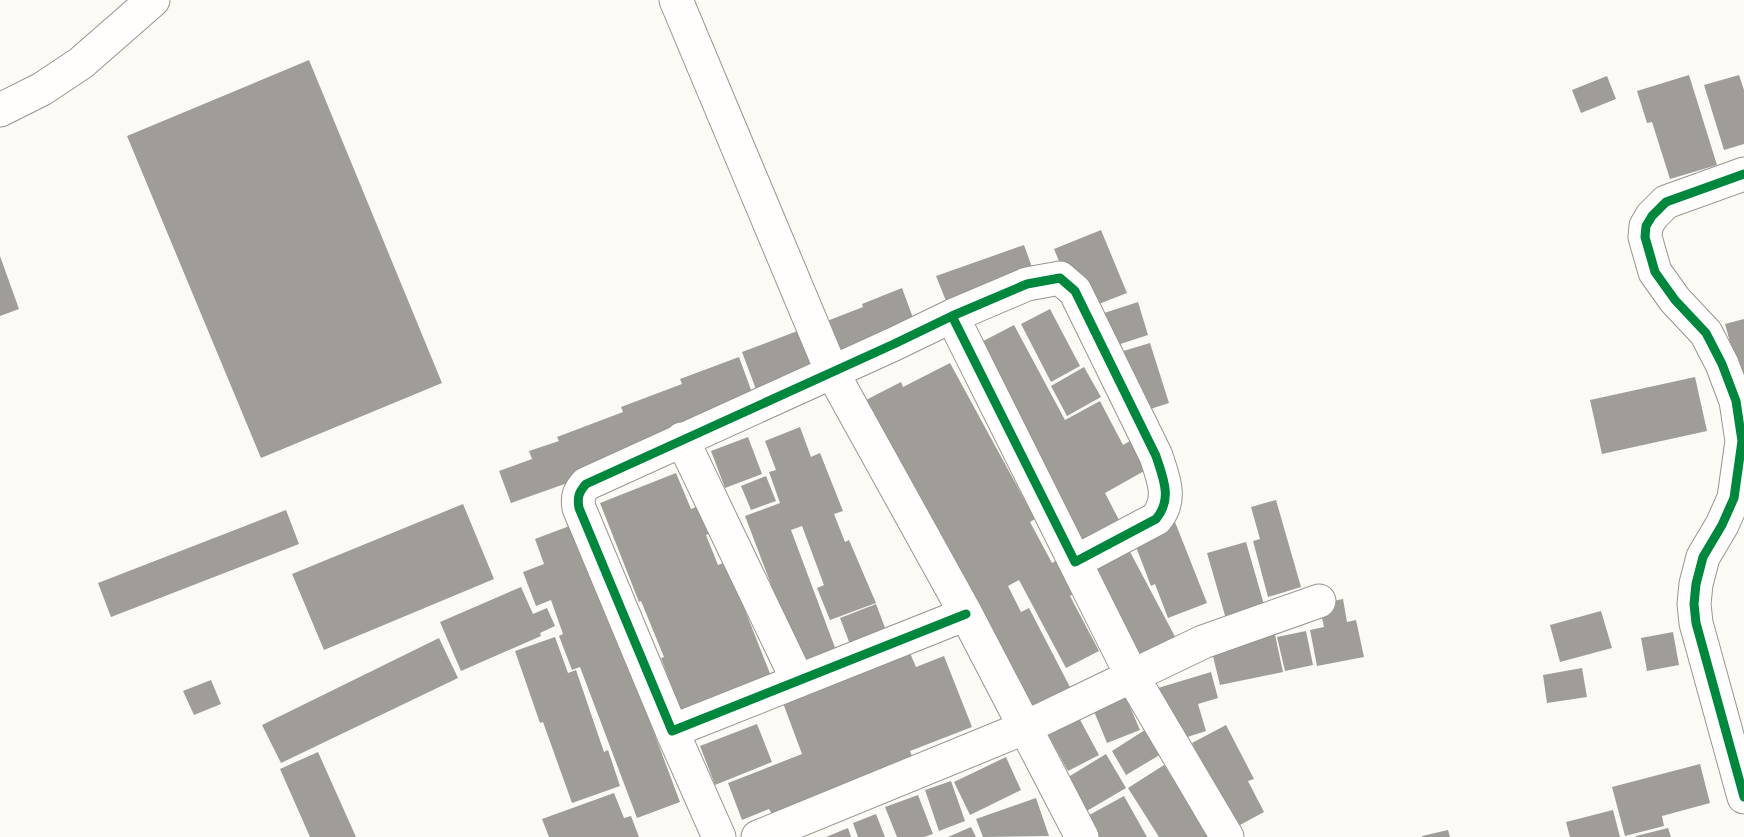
<svg xmlns="http://www.w3.org/2000/svg" width="1744" height="837" font-family="'Roboto Serif',serif">
  <rect width="100%" height="100%" fill="#fcfaf4"/>
  <path fill="#a09d99" d="M309,60L442,383L261,458L127,136Z
    M1689,75L1717,165L1670,179L1652,122L1647,123L1637,91Z
    M1739,75L1744,90V144L1724,150L1704,85Z
    M1607,76L1616,99L1581,113L1572,90Z
    M1101,230L1127,293L1091,307L1066,278L1054,249Z
    M1024,245L1033,270L946,301L936,276Z
    M0,256L19,309L0,316Z
    M902,288L916,326L840,355L827,321L863,307L862,304Z
    M1138,302L1148,335L1105,349L1095,316Z
    M1050,309L1080,366L1051,382L1021,324Z
    M1744,319V390H1743L1725,324Z
    M1014,325L1065,420L1100,401L1123,445L1130,441L1146,470L1105,493L1119,520L1075,544L970,348Z
    M800,330L815,369L757,392L742,352Z
    M1150,343L1169,403L1138,413L1120,352Z
    M739,357L754,398L634,443L637,451L571,475L573,481L511,503L499,471L532,459L529,451L559,441L557,437L623,412L621,407L682,384L680,379Z
    M950,363L1035,519L1030,522L1052,563L1057,560L1075,593L1070,596L1099,651L1066,668L1019,580L1008,586L1021,612L1029,608L1072,691L1025,716L864,401L901,382L903,387Z
    M1084,367L1101,397L1067,416L1051,386Z
    M1695,377L1707,431L1602,454L1590,400Z
    M800,427L811,457L820,453L843,511L834,514L845,542L849,540L876,603L830,620L817,588L824,585L802,526L791,530L837,653L802,666L745,516L780,503L769,472L776,470L765,441Z
    M748,437L762,474L725,488L711,451Z
    M676,473L691,509L703,504L714,532L706,535L718,565L726,562L771,676L676,714L667,690L672,687L661,658L664,657L641,601L639,602L600,503Z
    M766,476L776,501L751,510L741,486Z
    M1276,500L1301,587L1268,597L1253,541L1260,539L1251,507Z
    M463,504L494,579L324,650L292,574Z
    M286,510L299,544L111,617L98,583Z
    M1175,522L1207,603L1168,618L1155,584L1151,586L1133,539Z
    M572,525L598,583L680,802L637,818L580,667L572,670L559,636L563,634L551,600L536,606L523,572L544,564L535,539Z
    M1246,542L1265,608L1226,619L1207,553Z
    M1128,548L1180,646L1139,667L1088,570Z
    M521,587L533,614L547,608L555,626L540,633L541,636L461,671L440,622Z
    M1343,599L1347,622L1356,620L1364,657L1317,666L1310,630L1324,627L1319,604Z
    M876,604L887,633L851,647L840,618Z
    M1601,611L1612,648L1560,662L1550,625Z
    M1274,630L1283,672L1220,685L1210,644Z
    M1306,631L1313,665L1285,671L1277,637Z
    M1673,632L1679,665L1647,671L1641,638Z
    M555,637L568,673L576,670L604,752L608,750L620,786L572,803L543,722L540,723L515,651Z
    M439,638L458,678L281,763L262,725Z
    M910,653L916,667L944,656L972,727L910,751L913,759L772,814L769,809L742,820L728,783L802,754L783,703Z
    M1582,668L1587,697L1547,703L1543,675Z
    M1211,672L1218,698L1198,704L1206,731L1175,741L1158,688Z
    M211,680L221,704L194,715L183,691Z
    M1125,695L1140,730L1107,743L1093,709Z
    M1078,716L1099,755L1068,771L1047,733Z
    M757,724L772,762L715,785L700,746Z
    M1226,725L1254,779L1248,781L1264,812L1227,832L1208,775L1192,743Z
    M1148,728L1163,753L1126,775L1112,751Z
    M318,752L356,837H310L280,769Z
    M1106,754L1126,788L1080,815L1060,782Z
    M1006,757L1021,790L970,815L954,782Z
    M1700,764L1710,803L1662,816L1664,826L1625,836L1612,787Z
    M1164,765L1209,835L1207,837H1159L1128,788Z
    M951,781L965,821L939,831L925,790Z
    M614,793L624,818L631,816L639,837H549L542,819Z
    M918,795L933,834L924,837H897L885,807Z
    M1124,796L1147,837H1092L1082,819Z
    M1036,798L1049,836L983,837L976,819Z
    M1613,810L1620,837H1570L1566,822Z
    M876,814L885,837H858L853,823Z
    M971,827L976,837H948Z
    M848,828L851,837H826Z
    M1668,828L1671,837H1636V836Z
    M1448,830L1450,837H1422V836Z"/>
  <g fill="none" stroke-linecap="round" stroke-linejoin="round">
    <defs>
      <path id="street" d="M676,0L832,372L966,614L1082,837
        M0,110L42,89L81,63L153,0
        M1744,174L1666,202L1652,216L1646,226L1645,237L1655,272L1675,300L1706,333L1722,364L1736,401L1742,441L1734,498L1722,525L1703,557L1696,584L1694,604L1696,623L1744,797
        M952,316L1075,562L1156,519C1173,499 1163,478 1156,456L1075,291L1060,278L1027,284L952,316L894,344L586,484C579,492 577,497 579,508L672,731L966,614
        M682,439L798,681
        M672,731L719,837
        M758,837L1024,728L1132,676L1075,562
        M1227,837L1132,676L1203,642L1319,601"/>
    </defs>
    <use href="#street" stroke="#969592" stroke-width="35"/>
    <use href="#street" stroke="#fffefd" stroke-width="33"/>
    <defs>
      <path id="cycleway" d="M1744,174L1666,202L1652,216L1646,226L1645,237L1655,272L1675,300L1706,333L1722,364L1736,401L1742,441L1734,498L1722,525L1703,557L1696,584L1694,604L1696,623L1744,797
        M952,316L1075,562L1156,519C1173,499 1163,478 1156,456L1075,291L1060,278L1027,284L952,316L894,344L586,484C579,492 577,497 579,508L672,731L966,614"/>
    </defs>
    <use href="#cycleway" stroke="#fff" stroke-width="13"/>
    <use href="#cycleway" stroke="#00873e" stroke-width="9"/>
  </g>
</svg>
